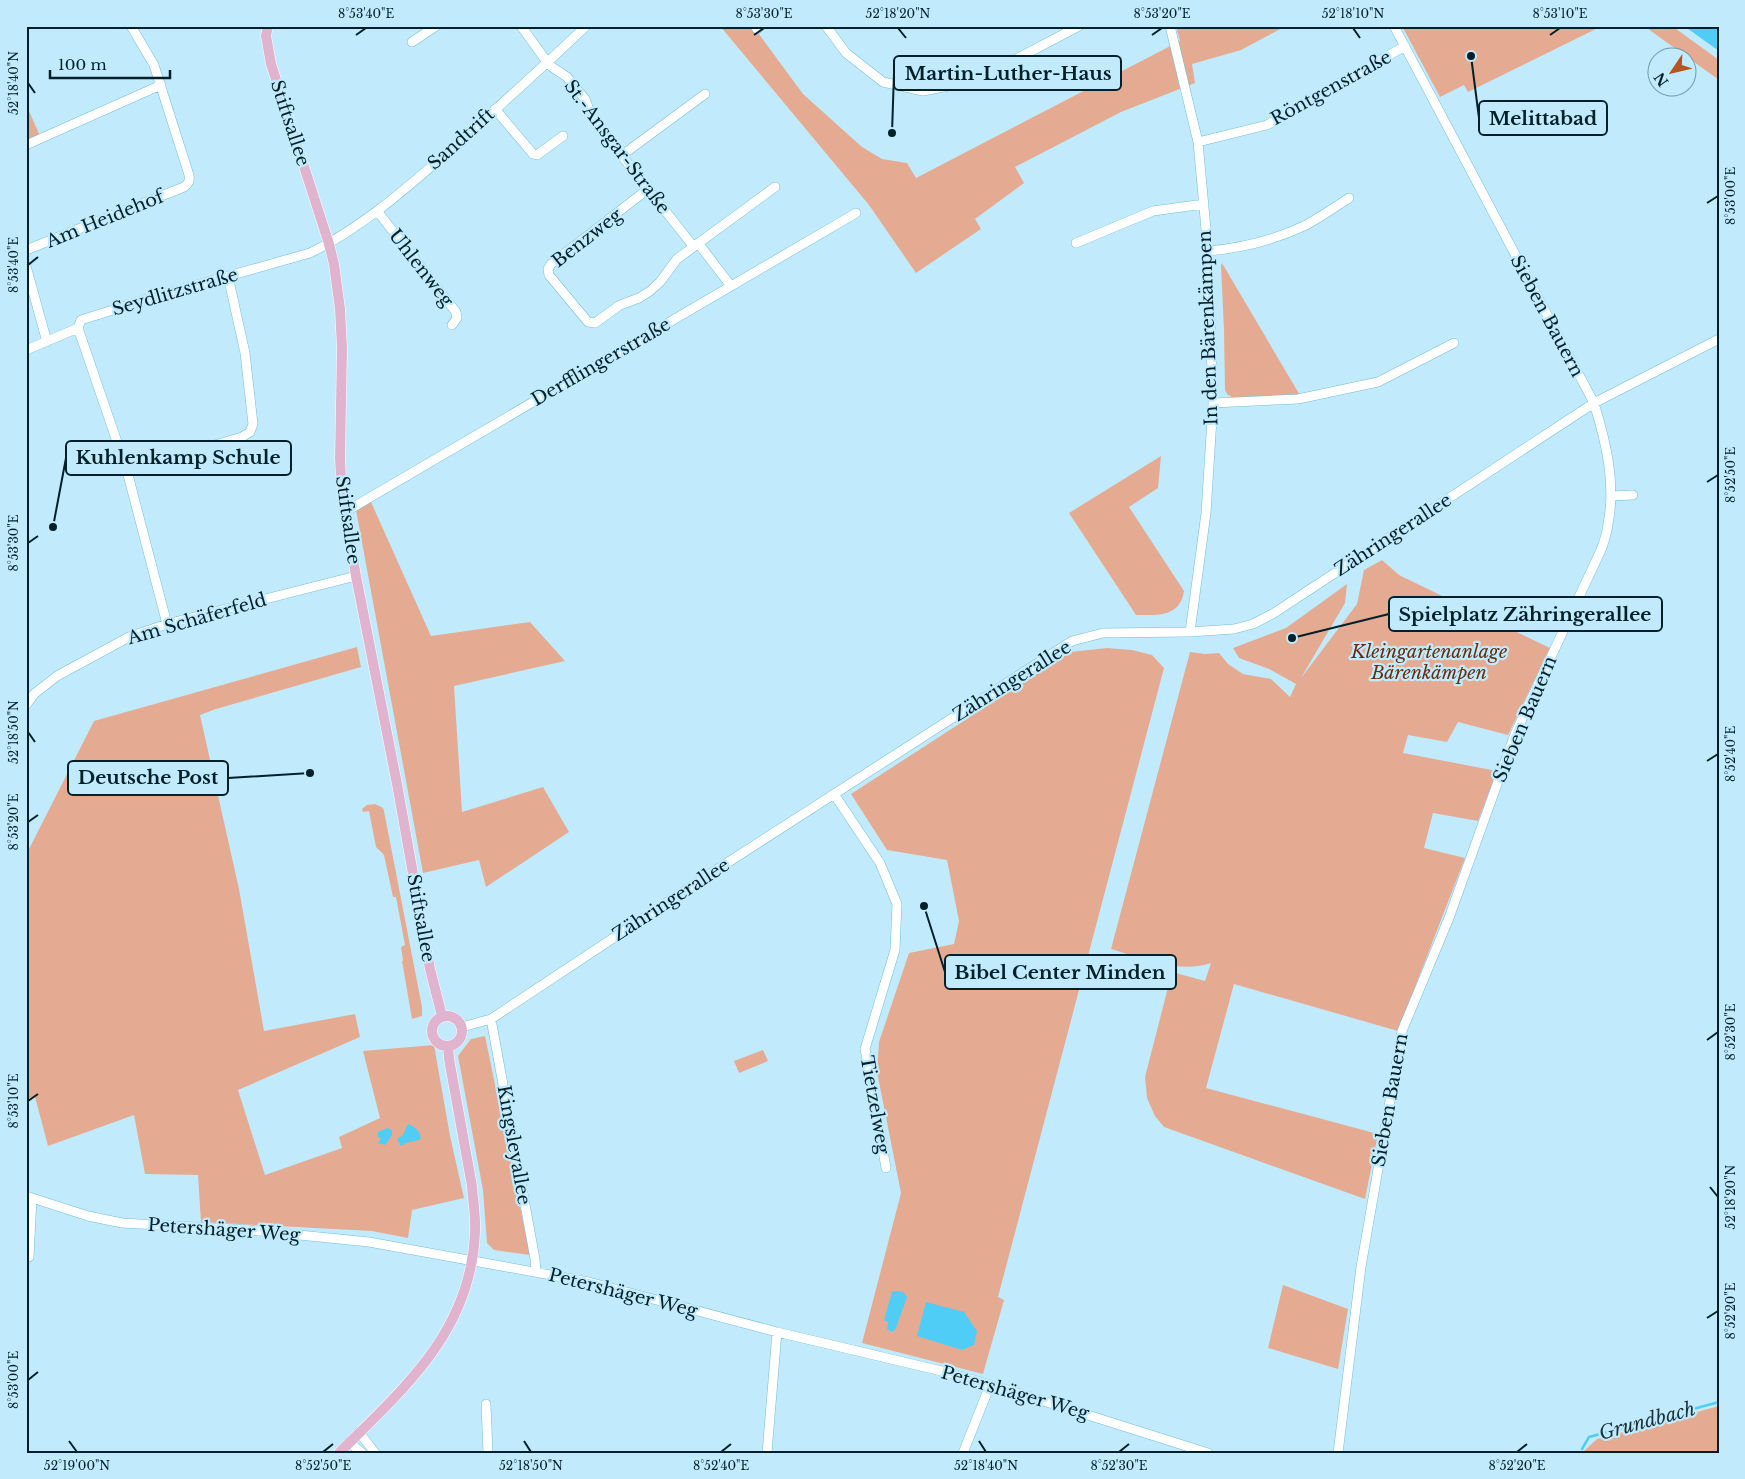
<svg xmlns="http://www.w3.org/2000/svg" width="1745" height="1479" font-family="'Libre Baskerville',serif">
  <rect width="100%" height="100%" fill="#c1ebfc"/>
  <path fill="#e5ab92" d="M720,26H753L803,94L862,147L882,159L907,163L916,178L1180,41L1176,26H1286L1241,50L1192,64L1195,83L1121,112L1015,167L1024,183L975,219L981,229L916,273L869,205Z
    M1402,26H1602L1468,92L1464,85L1440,97Z
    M1644,26H1672L1719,60V80Z
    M29,111L40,136L26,143V112Z
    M1222,263L1301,397L1233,398L1227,394L1225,390L1224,330L1221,266Z
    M1161,456L1158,488L1129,507L1184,591C1180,618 1156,615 1136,615L1069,513Z
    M371,502L431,636L530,622L565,661L454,686L462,812L543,787L569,832L486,887L479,860L423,873L356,510Z
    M1382,560L1399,575L1550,648L1508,735L1458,722L1447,742L1408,735L1403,753L1497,771L1478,821L1433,813L1424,848L1465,858L1398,1031L1234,984L1206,1088L1378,1134L1365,1199L1164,1127L1155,1116L1147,1098L1145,1077L1172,972L1205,981L1211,963C1179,974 1142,958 1111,949L1190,652L1205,654L1219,653L1228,664L1243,674L1271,679L1290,697L1296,684L1269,669L1239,658L1233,648L1286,628L1347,584L1345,603L1301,678L1357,604L1364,570Z
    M357,647L361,667L216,709L200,715L239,889L264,1031L355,1014L360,1037L238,1090L265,1175L342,1148L339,1137L380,1118L363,1051L434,1045L450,1136L464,1198L412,1210L408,1238L372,1231L201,1222L198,1175L145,1174L134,1115L48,1146L35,1097L26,1099V855L94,721Z
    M1107,648L1132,650L1152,655L1164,668L998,1297L1004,1300L983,1374L862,1343L901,1193L877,1072L879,1042L909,953L954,944L959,921L947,860L887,850L851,794L1070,652Z
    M375,804L383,808L384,811L422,1007V1016L412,1019L402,961H403L401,947L405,945L396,897H393L384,855L376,847L369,811L363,812L362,809L367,805Z
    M485,1036L530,1255L494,1250L487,1243L483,1190L458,1056L471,1039Z
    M763,1050L768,1061L739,1073L734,1061Z
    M1283,1285L1348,1309L1338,1369L1268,1348Z
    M1719,1406V1453H1582L1597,1439Z"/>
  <path fill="#4fcdf7" d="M1684,26H1719V51Z
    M408,1124C416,1127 420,1131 421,1139C414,1142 408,1141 401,1146L397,1139L403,1135Z
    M387,1128L392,1130V1135L385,1145L378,1143L381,1139L378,1137V1132Z
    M895,1291L903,1292L907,1297L896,1328L894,1331H890L887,1329L888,1322L884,1320L892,1292Z
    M926,1302L964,1312L977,1331L974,1345L962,1350L917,1336Z"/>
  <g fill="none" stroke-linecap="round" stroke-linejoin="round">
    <path stroke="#4fcdf7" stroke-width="2.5" d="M1582,1449L1589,1437L1719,1402"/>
    <defs>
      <path id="minor" d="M521,26L547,62L552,67L567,77L585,99L592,118L693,246
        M755,26L757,29L761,26
        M826,26L846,53L883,82L923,91L969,82L986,75L1079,26
        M1170,26L1198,142L1208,251L1213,403L1206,513L1190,632
        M412,42L436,26
        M495,109L533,154L537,155L563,136
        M1198,142L1267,125L1405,46
        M26,145L161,85
        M621,156L705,94
        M648,189L551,264L548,269L549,275L588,322L595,323L620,305L639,298L650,291L660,282L677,259L775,187
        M378,212L456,312L457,318L452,325
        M698,243L731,286
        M1076,243L1153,211L1204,204
        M26,250L184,187C189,183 190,181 189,175L154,65L131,26
        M1208,251C1242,248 1275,240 1306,225C1321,217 1335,207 1349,198
        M26,266L47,342
        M78,328L127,471L167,624
        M26,350L78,328L81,320L151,298L310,253C363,227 404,190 448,152C494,111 541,69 586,26
        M1213,403L1298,399L1378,382L1454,343
        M127,471L242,437L250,432L253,424L245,353L228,276
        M1611,496L1633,495
        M345,512L856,213
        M26,705L34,694L57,676L129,637L167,624L356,576
        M834,794L880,863L897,904L895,950L865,1049L886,1168
        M491,1019L535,1259L536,1271
        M462,1027L491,1019L713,872L1072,641L1103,633L1190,632L1234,629L1253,624L1274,613L1594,403L1719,339
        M26,1196L88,1216L122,1223L249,1230L369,1242L589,1282L777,1332L950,1373L1034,1398L1208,1453
        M29,1257L32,1198
        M486,1404L488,1453
        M359,1432L375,1453
        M349,1442L362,1453
        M767,1453L777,1332
        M963,1453L990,1385
        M1338,1453L1361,1267L1402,1031L1449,918L1515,734L1601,550C1604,542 1607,533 1608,524C1616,483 1606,442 1594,403L1394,26"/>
      <path id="major" d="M268,26L266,36L271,64L329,244L334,264L340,309L342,348L340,459L342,495L356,576L397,784L430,969L442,1016
        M432 1031a15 15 0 1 1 30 0a15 15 0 1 1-30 0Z
        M339,1453C404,1388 471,1332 475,1232C476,1217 473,1202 472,1186L449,1059L448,1046"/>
    </defs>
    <use href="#minor" stroke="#74bdd8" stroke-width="10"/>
    <use href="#major" stroke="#fff" stroke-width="11"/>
    <use href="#minor" stroke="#fff" stroke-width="9"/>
    <use href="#major" stroke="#e0b4ce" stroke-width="10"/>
  </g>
  <path fill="none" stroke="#01202a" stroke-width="2" d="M898,28L906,38M1353,28L1360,38M356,35L366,28M754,35L764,28M1152,35L1162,28M1550,35L1560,28M28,83L35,93M1707,203L1718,196M28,265L38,257M1707,482L1718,475M28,543L38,536M28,732L35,742M1707,761L1718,754M28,822L38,815M1707,1040L1718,1032M28,1101L38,1094M1710,1187L1718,1197M1707,1318L1718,1311M28,1380L38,1372M69,1441L77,1452M524,1441L531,1452M979,1441L986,1452M323,1452L333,1444M721,1452L731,1444M1119,1452L1129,1444M1517,1452L1527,1444"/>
  <g text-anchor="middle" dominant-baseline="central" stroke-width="4.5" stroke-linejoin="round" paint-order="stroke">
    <g font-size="18" fill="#01202a" stroke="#c1ebfc">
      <text transform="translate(1331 88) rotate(-29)">Röntgenstraße</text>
      <text transform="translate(290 123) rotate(72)">Stiftsallee</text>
      <text transform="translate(461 139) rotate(-42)">Sandtrift</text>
      <text transform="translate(617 147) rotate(53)">St.-Ansgar-Straße</text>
      <text transform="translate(105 219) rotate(-22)">Am Heidehof</text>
      <text transform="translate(587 238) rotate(-38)">Benzweg</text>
      <text transform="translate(421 268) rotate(52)">Uhlenweg</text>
      <text transform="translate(175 292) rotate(-16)">Seydlitzstraße</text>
      <text transform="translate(1547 316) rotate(62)">Sieben Bauern</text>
      <text transform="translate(1208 328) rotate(-92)">In den Bärenkämpen</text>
      <text transform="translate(601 362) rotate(-30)">Derfflingerstraße</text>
      <text transform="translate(348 520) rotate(82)">Stiftsallee</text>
      <text transform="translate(1393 535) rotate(-33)">Zähringerallee</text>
      <text transform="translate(197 619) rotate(-16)">Am Schäferfeld</text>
      <text transform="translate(1012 681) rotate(-32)">Zähringerallee</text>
      <text transform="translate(1525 719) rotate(-67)">Sieben Bauern</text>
      <text transform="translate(671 900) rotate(-33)">Zähringerallee</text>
      <text transform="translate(421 918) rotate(80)">Stiftsallee</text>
      <text transform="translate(1390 1100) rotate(-80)">Sieben Bauern</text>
      <text transform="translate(875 1105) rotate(80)">Tietzelweg</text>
      <text transform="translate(514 1145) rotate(80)">Kingsleyallee</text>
      <text transform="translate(224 1230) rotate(4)">Petershäger Weg</text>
      <text transform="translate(623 1293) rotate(14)">Petershäger Weg</text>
      <text transform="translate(1015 1393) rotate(16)">Petershäger Weg</text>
    </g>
    <g font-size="18" font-style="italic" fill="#662c0f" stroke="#c1ebfc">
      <text x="1429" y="652">Kleingartenanlage<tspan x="1429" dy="21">Bärenkämpen</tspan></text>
    </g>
    <g font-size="19" font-style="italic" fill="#1b3139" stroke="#c1ebfc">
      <text transform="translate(1647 1421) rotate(-15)">Grundbach</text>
    </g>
  </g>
  <path fill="none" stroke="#01202a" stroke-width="2" d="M892 133L894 73M1471 56L1479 118M53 527L66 458M1292 638L1389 614M310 773L228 778M924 906L945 972"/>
  <g fill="#01202a" stroke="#c1ebfc" stroke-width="2">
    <circle cx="892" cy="133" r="5"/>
    <circle cx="1471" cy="56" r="5"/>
    <circle cx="53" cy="527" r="5"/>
    <circle cx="1292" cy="638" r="5"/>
    <circle cx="310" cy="773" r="5"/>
    <circle cx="924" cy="906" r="5"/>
  </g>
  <g fill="#c1ebfc" stroke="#01202a" stroke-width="2">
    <rect x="894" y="56" width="227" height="34" rx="5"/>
    <rect x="1479" y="101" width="128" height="34" rx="5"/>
    <rect x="66" y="441" width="225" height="34" rx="5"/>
    <rect x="1389" y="597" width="273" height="34" rx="5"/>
    <rect x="68" y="761" width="160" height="34" rx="5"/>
    <rect x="945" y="955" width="231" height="34" rx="5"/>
  </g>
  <g font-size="19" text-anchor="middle" font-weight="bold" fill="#01202a">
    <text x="1008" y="80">Martin-Luther-Haus</text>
    <text x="1543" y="125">Melittabad</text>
    <text x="178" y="464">Kuhlenkamp Schule</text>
    <text x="1525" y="621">Spielplatz Zähringerallee</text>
    <text x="148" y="784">Deutsche Post</text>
    <text x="1060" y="979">Bibel Center Minden</text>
  </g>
  <rect width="1745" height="1479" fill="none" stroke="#c1ebfc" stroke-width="55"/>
  <g transform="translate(1672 72) rotate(235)"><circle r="24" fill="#c1ebfc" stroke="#749aa8"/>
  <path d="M0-4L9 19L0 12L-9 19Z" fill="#b85421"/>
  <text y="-8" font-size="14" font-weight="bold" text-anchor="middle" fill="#01202a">N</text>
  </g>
  <path d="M50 70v8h120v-8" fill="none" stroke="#01202a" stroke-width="2.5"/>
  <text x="58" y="70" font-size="15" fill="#01202a" stroke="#c1ebfc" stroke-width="4" paint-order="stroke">100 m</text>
  <rect x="28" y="28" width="1690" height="1424" fill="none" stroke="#01202a" stroke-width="2"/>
  <g font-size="12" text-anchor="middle" fill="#01202a">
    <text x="366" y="18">8°53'40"E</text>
    <text x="764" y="18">8°53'30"E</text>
    <text x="898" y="18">52°18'20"N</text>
    <text x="1162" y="18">8°53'20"E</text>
    <text x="1353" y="18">52°18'10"N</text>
    <text x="1560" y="18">8°53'10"E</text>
    <text transform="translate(14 83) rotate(-90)" y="4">52°18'40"N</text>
    <text transform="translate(1731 196) rotate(-90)" y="4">8°53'00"E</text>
    <text transform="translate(14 265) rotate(-90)" y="4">8°53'40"E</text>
    <text transform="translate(1731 475) rotate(-90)" y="4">8°52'50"E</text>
    <text transform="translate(14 543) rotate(-90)" y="4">8°53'30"E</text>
    <text transform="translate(14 732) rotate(-90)" y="4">52°18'50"N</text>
    <text transform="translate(1731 754) rotate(-90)" y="4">8°52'40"E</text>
    <text transform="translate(14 822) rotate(-90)" y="4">8°53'20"E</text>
    <text transform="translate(1731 1032) rotate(-90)" y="4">8°52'30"E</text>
    <text transform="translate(14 1101) rotate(-90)" y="4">8°53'10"E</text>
    <text transform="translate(1731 1197) rotate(-90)" y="4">52°18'20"N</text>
    <text transform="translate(1731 1311) rotate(-90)" y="4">8°52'20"E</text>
    <text transform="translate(14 1380) rotate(-90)" y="4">8°53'00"E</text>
    <text x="77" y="1470">52°19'00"N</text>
    <text x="323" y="1470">8°52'50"E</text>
    <text x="531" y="1470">52°18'50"N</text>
    <text x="721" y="1470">8°52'40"E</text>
    <text x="986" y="1470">52°18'40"N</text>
    <text x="1119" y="1470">8°52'30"E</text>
    <text x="1517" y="1470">8°52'20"E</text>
  </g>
</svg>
